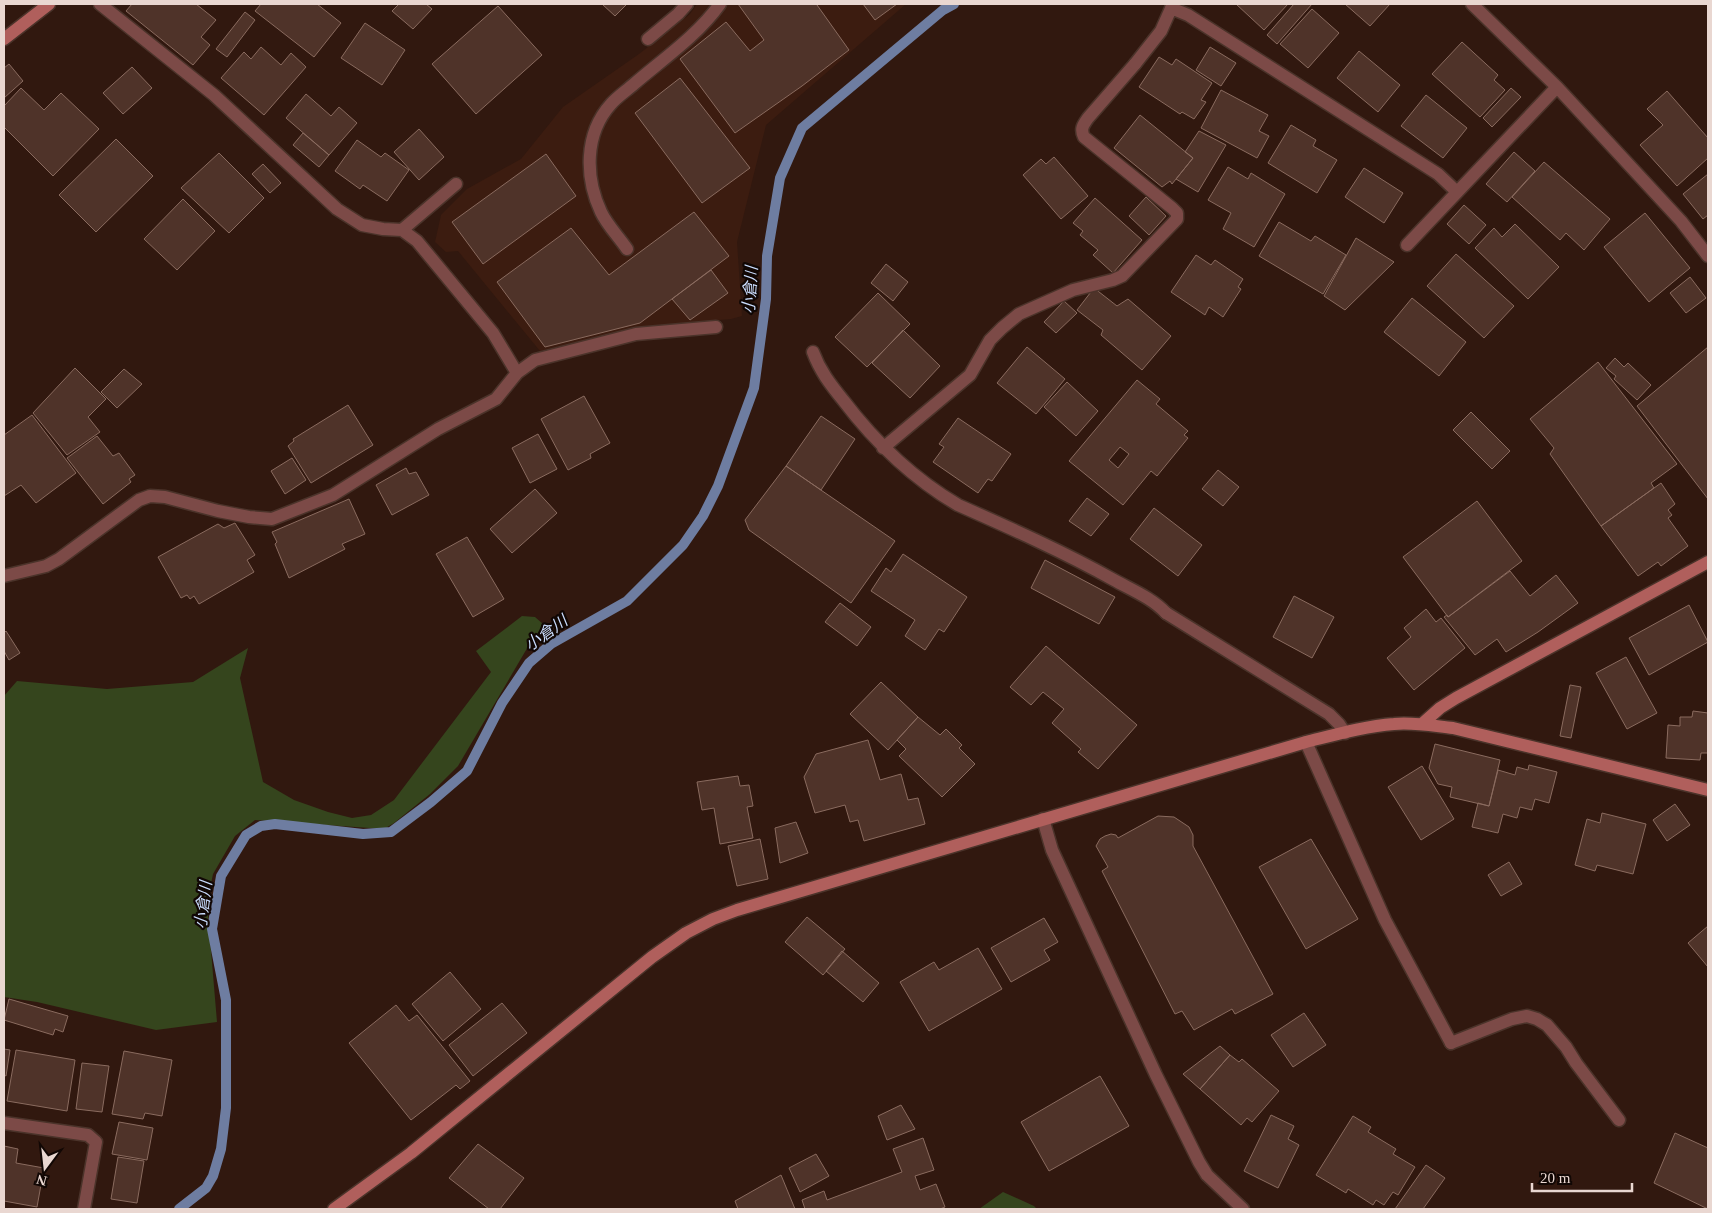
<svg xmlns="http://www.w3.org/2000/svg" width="1712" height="1213" font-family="'Times New Roman','Noto Sans JP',serif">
  <rect width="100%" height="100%" fill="#31180f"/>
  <path fill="#3c1c10" d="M697,4H906L766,125L737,242L742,316L731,319L646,326L540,351L458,251L446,252L435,242L441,215L467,189L521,159L563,107L639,54L690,14Z"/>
  <path fill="#35451d" d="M522,616L535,617L551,631L529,645L458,766L430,794L394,823L384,829L255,820L235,836L213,874L207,903L217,1022L156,1030L37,1002L4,997V696L17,681L107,689L193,682L248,648L240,678L263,782L294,800L328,812L352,818L371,815L394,800L491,672L476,651Z
    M1003,1192L1034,1206L1037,1209H979Z"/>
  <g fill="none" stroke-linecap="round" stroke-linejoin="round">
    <path stroke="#6e7da1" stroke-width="10" d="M179,1209L206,1188L213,1176L221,1149L226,1108V1000L212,929L221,876L246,835L261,826L275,824L363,834L391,832L431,802L467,771L502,703L529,663L551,644L627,601L683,545L703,516L718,486L754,388L766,299L767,256L780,178L802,128L943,10L954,4"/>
  </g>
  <path fill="#4f3329" stroke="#8a6b5f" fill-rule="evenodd" d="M132,4H196L216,20L201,37L210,45L193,65L126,11Z
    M261,4H317L341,23L314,57L255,11Z
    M399,4H426L432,9L413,29L392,11Z
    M602,4H627L615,16Z
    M738,4H819L817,5L849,50L802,86L735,133L680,59L726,22L750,51L764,40Z
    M863,4H897L875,20Z
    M1236,4H1288L1264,30Z
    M1294,4H1312L1277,44L1267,35Z
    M1345,4H1390L1370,26Z
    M498,6L542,55L476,114L432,64Z
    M1312,9L1339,33L1308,68L1280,44Z
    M245,12L255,20L227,57L216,49Z
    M365,23L405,50L382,85L341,58Z
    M1462,42L1498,75L1494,80L1505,90L1480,117L1432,74Z
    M261,47L281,65L291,53L306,67L264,115L221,78L244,52L251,59Z
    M1210,47L1236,63L1221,86L1196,70Z
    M1359,51L1400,85L1378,112L1337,78Z
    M1159,57L1172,65L1176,59L1212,83L1201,100L1206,102L1194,119L1182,112L1180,114L1139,87Z
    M9,64L23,81L4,98V68Z
    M132,67L152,88L123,114L103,93Z
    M680,78L750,168L702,203L635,113Z
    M21,88L44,110L61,93L99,129L53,176L4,127V106Z
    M1511,88L1521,97L1492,127L1483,118Z
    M1221,90L1268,115L1259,131L1269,136L1257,158L1201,128Z
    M1667,91L1708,138V158L1677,186L1640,145L1663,125L1647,109Z
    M306,94L331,116L339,107L357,123L329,155L286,118Z
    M1426,95L1467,128L1443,158L1401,126Z
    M1140,115L1193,158L1172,184L1170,181L1162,187L1114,148Z
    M1291,125L1316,140L1313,146L1337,160L1317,193L1268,163Z
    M419,129L444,157L419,180L394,152Z
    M1199,131L1226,145L1198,192L1176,179L1193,158L1185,152Z
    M303,133L329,155L319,167L293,145Z
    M116,139L153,176L96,232L59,195Z
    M357,140L381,157L385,153L409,170L387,201L363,185L360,189L335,171Z
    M1514,152L1535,171L1507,202L1486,184Z
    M219,153L264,198L229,233L181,188Z
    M546,154L576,196L483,264L452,222Z
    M1054,157L1088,196L1061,219L1023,175L1041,159L1046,164Z
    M1544,162L1610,219L1584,250L1566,233L1560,240L1512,197Z
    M263,164L281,183L270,193L252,174Z
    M1228,167L1248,179L1251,173L1285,194L1254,247L1223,229L1231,213L1208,200Z
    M1364,168L1403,193L1384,223L1345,197Z
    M1708,174V215L1703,219L1683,194Z
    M1146,197L1166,216L1149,235L1129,216Z
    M1095,198L1142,240L1113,273L1093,255L1098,250L1080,235L1083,231L1073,223Z
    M183,199L215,231L177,270L144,239Z
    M1464,205L1486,225L1469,244L1447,224Z
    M694,212L729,256L640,323L545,347L497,282L571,228L609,275Z
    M1645,213L1690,268L1649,302L1604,247Z
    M1279,222L1311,241L1315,236L1346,255L1323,294L1259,256Z
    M1515,224L1559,267L1528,299L1475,248L1494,228L1502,237Z
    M1356,238L1394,262L1345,310L1324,296Z
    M1456,254L1514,306L1484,338L1427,286Z
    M1196,255L1211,265L1215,260L1243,279L1238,287L1241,289L1223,317L1209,307L1205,315L1171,292Z
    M886,264L908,282L893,301L871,283Z
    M711,270L728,293L690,320L672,299Z
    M1690,277L1706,298L1686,313L1670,293Z
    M1094,288L1117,306L1128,299L1171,336L1142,370L1101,335L1103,330L1077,310Z
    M878,293L910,324L867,367L835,337Z
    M1412,298L1466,342L1439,376L1384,332Z
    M1064,301L1077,313L1056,333L1044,322Z
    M903,330L940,366L910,398L872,363Z
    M1027,347L1065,379L1036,414L997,383Z
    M1708,347V499L1637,406Z
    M1615,358L1624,367L1628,363L1651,385L1637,400L1614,379L1616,376L1606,368Z
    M1598,362L1677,464L1651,483L1654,488L1601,526L1550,454L1554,448L1530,419Z
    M75,368L106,399L88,417L100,432L67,455L33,413Z
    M124,369L142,384L117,408L101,392Z
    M1137,380L1160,399L1156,404L1188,431L1184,435L1188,438L1157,476L1151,471L1123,505L1069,461ZM1120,447L1129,454L1118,468L1109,460Z
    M1067,382L1098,411L1076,436L1044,407Z
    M584,396L610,443L590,454L591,458L568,470L541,419Z
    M348,405L373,445L311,483L288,446L294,441L293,439Z
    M1471,412L1510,451L1492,469L1453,430Z
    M32,415L76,473L36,503L21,485L4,496V435Z
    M821,416L855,439L821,490L786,466Z
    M958,418L1011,454L992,481L988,479L978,493L933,462L944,447L939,444Z
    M538,434L557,469L530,483L512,448Z
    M97,436L113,456L119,453L135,475L129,479L131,482L103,504L67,458Z
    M292,458L306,480L285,494L271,471Z
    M786,466L895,541L851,603L749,530L745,520Z
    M406,468L409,474L416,472L429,495L392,515L376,485Z
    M1218,470L1239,487L1223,506L1202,489Z
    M1661,483L1675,504L1668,510L1672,515L1668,518L1688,546L1661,566L1658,562L1638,576L1601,526Z
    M535,489L557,513L512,553L490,529Z
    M1087,498L1109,514L1091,536L1069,521Z
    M349,499L365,534L342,544L345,549L289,578L275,544L277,542L272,532Z
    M1477,501L1522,561L1448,617L1403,557Z
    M1154,508L1202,545L1178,576L1130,539Z
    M235,523L255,555L247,560L254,572L199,604L194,596L190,599L187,595L181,598L158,557L218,524L224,528Z
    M467,537L504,599L473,617L436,554Z
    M903,554L967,597L944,632L939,629L925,650L905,636L915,620L871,591L886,568L891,572Z
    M1045,560L1115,597L1099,624L1031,588Z
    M1510,571L1530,596L1556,575L1578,603L1538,632L1506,652L1497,639L1475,655L1444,617L1447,615L1448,617Z
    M1294,596L1334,617L1312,658L1273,637Z
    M840,603L871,627L857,646L825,622Z
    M1689,605L1708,642L1649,675L1629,638Z
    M1426,609L1436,622L1441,618L1465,648L1414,690L1387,658L1411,637L1404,628Z
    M6,631L20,653L9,660L4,651V633Z
    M1046,646L1137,725L1098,769L1078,752L1081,749L1052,723L1064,709L1043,692L1031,705L1010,687Z
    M1626,657L1657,713L1627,729L1596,673Z
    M881,682L918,717L888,750L850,714Z
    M1570,685L1581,687L1571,738L1560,736Z
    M1693,711L1708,713V753H1701L1700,760L1666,758L1668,725L1680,726V717H1692Z
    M918,717L940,735L946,729L962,745L959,748L975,764L942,797L899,756L906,749L897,740Z
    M868,740L880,780L901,774L908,800L918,798L925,824L864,841L858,820L850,822L845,805L815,813L804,777L816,754Z
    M1435,744L1500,760L1489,806L1450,797L1452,787L1438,784L1429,768Z
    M1529,765L1557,772L1549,803L1535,799L1532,810L1520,807L1517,818L1503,814L1498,833L1472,827L1478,803L1489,806L1498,770L1515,775L1517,767L1528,770Z
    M1422,766L1454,819L1421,840L1388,787Z
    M738,776L740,786L749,785L753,806L747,807L753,838L720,844L714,808L702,810L697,782Z
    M1675,804L1690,825L1667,841L1653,820Z
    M1602,813L1646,824L1633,874L1597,865L1595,871L1575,865L1587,819L1600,823Z
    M1158,816L1174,817L1189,827L1193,835V846L1273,994L1235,1014L1232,1009L1194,1030L1182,1011L1175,1014L1102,871L1108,867L1096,846L1100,839L1105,836L1111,834L1116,835L1118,838Z
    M796,822L808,853L780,863L775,828Z
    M760,839L768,879L737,886L728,846Z
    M1311,839L1358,919L1306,949L1259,867Z
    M1509,862L1522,884L1501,896L1488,875Z
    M807,917L845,949L823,975L785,942Z
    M1044,918L1058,942L1044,950L1050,960L1011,982L991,948Z
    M1708,926V967L1688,943Z
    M978,948L1002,989L929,1031L900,982L934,962L939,970Z
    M842,951L879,983L863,1002L826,971Z
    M450,972L481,1009L443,1041L412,1004Z
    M9,999L68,1016L63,1032L55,1029L53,1035L4,1020Z
    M502,1003L527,1033L473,1076L449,1045Z
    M396,1005L409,1021L417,1015L470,1081L460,1089L456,1085L411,1120L349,1043Z
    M1304,1013L1326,1045L1293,1067L1271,1035Z
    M1220,1046L1230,1055L1200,1089L1183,1074Z
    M4,1049L10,1050L6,1076L4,1075Z
    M16,1050L75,1060L67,1111L7,1101Z
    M124,1051L172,1060L162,1116L145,1113L143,1119L112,1114Z
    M1230,1055L1239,1062L1242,1059L1279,1091L1252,1122L1247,1118L1241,1125L1200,1089Z
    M82,1063L109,1066L102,1112L76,1109Z
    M1100,1076L1129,1126L1049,1171L1021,1122Z
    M901,1105L915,1129L887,1140L878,1116Z
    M1271,1115L1294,1126L1288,1139L1299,1145L1278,1188L1244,1171Z
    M1353,1116L1371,1127L1368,1132L1396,1149L1393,1154L1415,1167L1398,1195L1393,1192L1384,1205L1376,1200L1373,1205L1348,1189L1346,1193L1316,1175Z
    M119,1122L153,1128L147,1160L112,1154Z
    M1675,1133L1708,1148V1209L1654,1183Z
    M923,1138L934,1170L915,1176L920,1190L936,1184L945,1207L940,1209H805L802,1200L824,1191L827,1200L902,1172L893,1149Z
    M478,1144L524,1178L500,1209H489L449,1178Z
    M4,1146L18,1149L16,1163L44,1168L37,1207L4,1201Z
    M816,1154L829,1176L800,1192L789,1168Z
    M118,1157L144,1161L137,1203L111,1199Z
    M1426,1165L1445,1178L1423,1209H1395Z
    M781,1175L795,1209H738L735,1201Z"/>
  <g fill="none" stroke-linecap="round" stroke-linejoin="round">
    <defs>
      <path id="lane" d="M100,4L214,95L337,209L362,225L383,229L402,230L417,241L493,333L517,373
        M648,39L678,14L687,4
        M402,230L456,184
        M627,249C619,237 607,225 601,212C585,178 584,134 611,104C617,97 626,91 634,84C663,59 697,36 720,4
        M813,352C820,371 830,384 843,400C875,442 912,478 958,505C1010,528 1064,552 1114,580C1132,590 1152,598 1166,613
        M883,448L970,375L990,340L1002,328L1019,314L1073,290L1113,280L1122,276L1177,219V213L1172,208L1084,137C1080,129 1083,125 1088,118L1135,64
        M4,576L46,566L59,559L139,500L150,496L165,497L218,511L249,517L272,519L333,495L438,429L496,399L517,373L535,360L636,334L716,327
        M1451,1043L1512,1019L1527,1016L1537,1019L1547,1025L1566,1047L1576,1063L1619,1120"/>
      <path id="street" d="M1472,4L1557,87L1681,221L1708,256
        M1171,8L1188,15L1438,174L1456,191
        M1135,64L1161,31L1173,4
        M1407,245L1557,87
        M1166,613L1329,714L1339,724L1345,733
        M1306,742L1385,920L1451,1043
        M1043,819L1052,850L1156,1075L1199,1162L1207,1175L1243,1209
        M4,1123L88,1135L96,1142L84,1209"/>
      <path id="secondary" d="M4,39L49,4
        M1422,724L1440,708L1456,698L1708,562
        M334,1209L411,1153L652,957L686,933L713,919L737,910L1306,742C1334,735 1365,726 1394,724C1414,722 1434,726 1453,728L1708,790"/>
    </defs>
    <use href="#lane" stroke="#4b332a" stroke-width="15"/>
    <use href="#street" stroke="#4b332a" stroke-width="15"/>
    <use href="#secondary" stroke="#4b332a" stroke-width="15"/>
    <use href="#lane" stroke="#7c4a47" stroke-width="12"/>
    <use href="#street" stroke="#7c4a47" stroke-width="12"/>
    <use href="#secondary" stroke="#b05f5c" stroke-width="12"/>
  </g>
  <g text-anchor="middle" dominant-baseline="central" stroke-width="4.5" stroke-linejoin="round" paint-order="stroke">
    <g font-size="16" font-style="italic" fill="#caddfe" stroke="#110704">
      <text transform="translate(750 290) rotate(-86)">小倉川</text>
      <text transform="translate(546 633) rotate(-36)">小倉川</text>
      <text transform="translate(203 905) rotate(-83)">小倉川</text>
    </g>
  </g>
  <rect width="1712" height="1213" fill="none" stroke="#e9d7d1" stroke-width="10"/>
  <g transform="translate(45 1168) rotate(195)" stroke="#110704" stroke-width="4" paint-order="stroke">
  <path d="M0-4L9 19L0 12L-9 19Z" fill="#e9d7d1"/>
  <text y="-8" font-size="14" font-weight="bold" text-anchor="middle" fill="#e9d7d1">N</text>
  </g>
  <path d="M1532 1183v8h100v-8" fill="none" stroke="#e9d7d1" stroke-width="2.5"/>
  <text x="1540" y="1183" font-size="15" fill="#e9d7d1" stroke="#110704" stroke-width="4" paint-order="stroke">20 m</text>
</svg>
